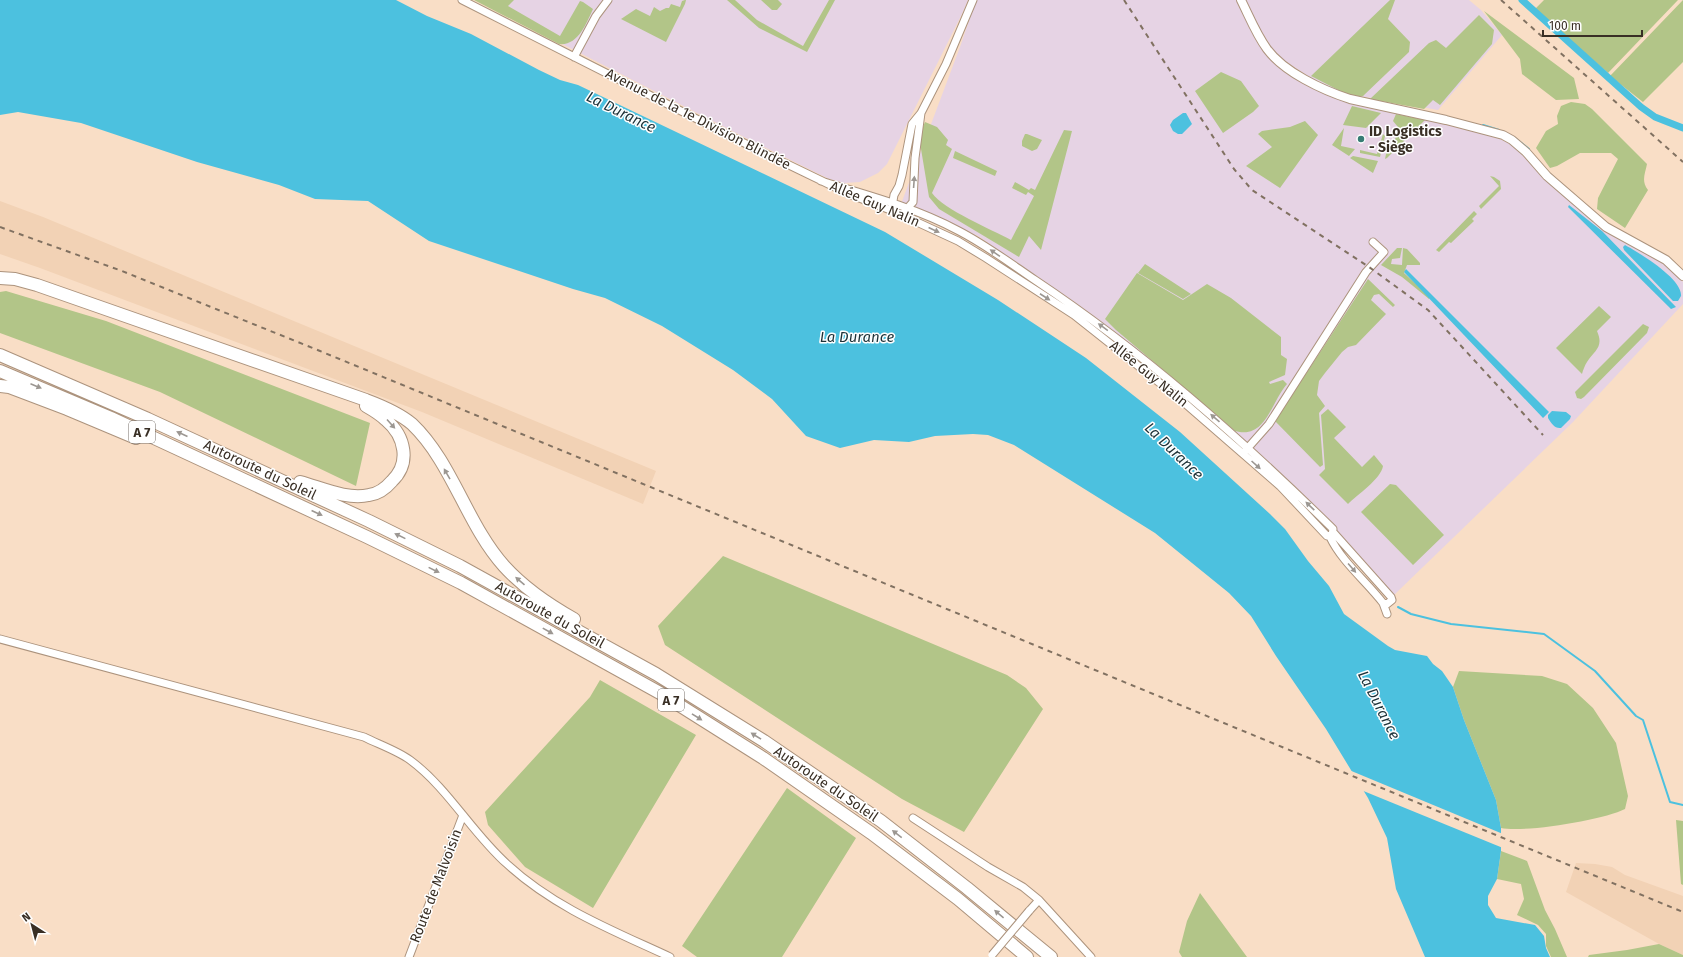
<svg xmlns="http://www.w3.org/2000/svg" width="1683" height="957" font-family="'Fira Sans',sans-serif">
  <rect width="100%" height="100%" fill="#f9dec6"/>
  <path fill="#e6d3e4" d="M476,0H968L963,12L887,164L878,173L860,182L844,183L829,179L744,137Z
    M976,0H1236L1258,44L1276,64L1303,82L1397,112L1498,138L1514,146L1542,176L1586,215L1662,261L1683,282V304L1573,422L1394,595L1303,495L1173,387L1082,308L978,236L901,204L960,47Z
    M1245,0H1469L1481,10L1502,35L1438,110L1343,93L1311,78L1276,55L1257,24Z"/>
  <path fill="#f2d2b5" d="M0,201L43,217L656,471L643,504L422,412L40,268L0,254Z
    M1576,863L1595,864L1612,867L1625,875L1683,896V955L1659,944L1566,892Z"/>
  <path fill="#b2c588" d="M474,0H514L508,6L560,36L580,1L583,2L593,9C586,24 578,46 559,44Z
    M685,0H686L685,4L666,42L621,19L636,9L650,16L654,7L660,11L666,8H669L671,4L680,7L682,1Z
    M727,0H735L757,20L803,46L829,0H835L807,52L759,28Z
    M761,0H778L782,4L777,10H772Z
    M1390,0H1395L1388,19L1410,42L1409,52L1363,96L1357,97L1342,92L1311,76Z
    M1544,0H1678L1608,73L1535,9Z
    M1683,0V62L1643,102L1610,76Z
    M1484,11L1574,78L1579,99L1556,100L1522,74L1520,59Z
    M1479,15L1494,30L1492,44L1440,105L1433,100L1424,109L1370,99L1429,43L1436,40L1446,48Z
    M1221,72L1241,81L1259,106L1253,112L1223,133L1195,91Z
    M1571,102L1585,104L1592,109L1647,164C1645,174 1641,181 1648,190L1625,228L1597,209L1598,198L1618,159L1611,153H1580L1557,166L1550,168L1536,148L1546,131L1558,124L1557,116L1561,106Z
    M1352,106L1381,113L1366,128L1343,125Z
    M1396,114L1425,120L1387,158L1385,159L1388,144H1394L1398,127L1393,121Z
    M1305,121L1318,135L1280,188L1246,166L1272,147L1258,134L1262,131L1290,127Z
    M925,122L937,127L948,140L946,145L952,149L932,193C944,210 991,229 1011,240L1034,196L1028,192L1026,195L1012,188L1015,182L1029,190L1031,188L1035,190L1064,130L1072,131L1041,250L1029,236L1019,257L939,209L929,197L919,137Z
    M1344,128L1341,146L1355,149L1349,156L1332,145Z
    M1025,134H1027L1042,140L1037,149L1032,151L1022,146V141Z
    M1383,134L1385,136L1380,157L1360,153V150L1377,154Z
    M955,151L997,171L995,176L953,158Z
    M1353,156L1378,161L1373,173L1350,158Z
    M1490,176L1494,177L1500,181L1501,189L1481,209L1479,206L1499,186Z
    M1474,211L1477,214L1472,219L1474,221L1451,243L1449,242L1439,252L1436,250Z
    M1397,248H1402L1400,258L1392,259L1391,264L1402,265L1403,248L1407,249L1420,263V265H1407L1404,273L1430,297L1429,299L1402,277L1381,265Z
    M1145,264L1191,294L1183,299L1138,273Z
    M1137,273L1183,300L1207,284L1231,298L1281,337V355L1287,359L1285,375L1269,382L1270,384L1283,380L1287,384C1271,402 1266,440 1235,431L1116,330L1105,319Z
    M1368,279L1395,305L1393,307L1379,294L1374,295L1371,300L1386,314L1356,345L1348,347L1342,352L1325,373L1319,381L1317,395L1325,406L1319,413L1323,465L1320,467L1275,421Z
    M6,291L106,321L370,423L356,486L160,392L0,333V292Z
    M1599,306L1611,317L1597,331C1604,347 1595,350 1587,362C1585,365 1583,370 1582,374L1556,348Z
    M1643,324L1649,327L1647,333L1584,397L1581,399L1577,398L1575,392Z
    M1328,409L1346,427L1334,438L1362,467L1374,455L1383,466C1381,479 1357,495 1348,504L1319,475L1325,469L1321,415Z
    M1390,484L1396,485L1444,535L1413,565L1361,512Z
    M723,556L1007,675L1026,688L1043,709L964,832L902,799L665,645L658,626Z
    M1459,671L1542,676L1567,684L1593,708L1616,743L1628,796L1625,809C1604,820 1524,833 1501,828L1496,800L1464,720L1453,687Z
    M600,680L696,735L593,908L525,867L488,825L485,812L590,697Z
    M787,788L856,838L782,957H697L682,946Z
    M1676,820L1683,821V885L1681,884Z
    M1501,851L1527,861L1545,910L1555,929L1567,957H1551L1546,946V934L1538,925L1517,915L1524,899L1521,884L1497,879Z
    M1200,893L1247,957H1182L1179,952L1187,921Z
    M1659,944L1683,955V957H1588L1589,955L1627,950Z"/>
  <path fill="#4cc1df" d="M0,0H396L427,16L471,34L539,70L560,80L578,85L885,232L998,300L1086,358L1180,432L1270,514L1285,529L1308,561L1329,586L1344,614L1388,646L1395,650L1427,656L1433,664L1442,671L1453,687L1464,720L1496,800L1501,828V851L1497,879L1488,896V905L1496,918L1535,925L1544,936L1546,948L1550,957H1425L1396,889L1387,838L1368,798L1326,729L1276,656L1251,616L1229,593L1155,533L1014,445L988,435L973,434L935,436L909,442L874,440L840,448L806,436L772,399L733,370L662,326L605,298L573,289L429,241L368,201L315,199L279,185L197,162L81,123L18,112L0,115Z
    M1183,113H1186L1192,124L1182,134H1178L1173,131L1170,125L1173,120Z
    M1569,205L1602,231L1676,307L1671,309L1568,207Z
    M1625,245C1638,252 1683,279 1681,296L1678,301H1673L1624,250L1623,247Z
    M1406,269L1549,412L1543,418L1404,272Z
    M1552,411L1566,412L1571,416L1570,419L1561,428C1555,429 1551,423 1548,418V415Z"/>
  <path fill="#f9dec6" d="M1349,770L1503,834V848L1361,790Z"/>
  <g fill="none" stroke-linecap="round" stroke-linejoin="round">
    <path stroke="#4cc1df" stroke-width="2" d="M1483,125L1499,130
      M1515,138L1529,149
      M1398,607L1411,614L1451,624L1544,634L1595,671L1636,716L1643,720L1670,802L1683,805"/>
    <path stroke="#4cc1df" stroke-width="7" d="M1522,0L1641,107L1655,117L1683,128"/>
    <defs>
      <path id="minor" d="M462,0L758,150L849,194L893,211L958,241L986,258L1074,315L1180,399L1280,486L1327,536L1332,535L1333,529L1330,526C1238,436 1143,352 1035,280C1010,263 986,245 959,231C916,208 868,195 821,181
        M574,57L596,16L608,0
        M892,207L894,195L899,186L902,175L912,124L921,113L946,64L973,0
        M905,211L913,202L915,158L921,113
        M1246,450L1269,424L1366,272L1384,252L1373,242
        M1330,537C1342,562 1366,581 1383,603L1387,604L1392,600L1391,597L1333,532
        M1383,603L1387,614
        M0,639L364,737C378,744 398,751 410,760C448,788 472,833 507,864C555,908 612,930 670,957
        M913,818L988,867L1023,887L1039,900L1091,957
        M1029,911L1039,900
        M409,957L463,815"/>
      <path id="tertiary" d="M1241,0C1249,16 1256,34 1267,49C1284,72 1322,90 1350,99L1446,120L1503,135L1512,140L1526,152L1547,176L1606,227L1666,260L1683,276"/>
      <path id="motorway" d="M0,278L15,279L37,285L366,400C382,406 399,413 412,424C452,462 467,525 504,566C523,587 549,605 574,619
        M0,355L148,419L369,521L460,566L656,674L764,741L881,821L967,888L1051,957
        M0,371L111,418L367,537L461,583L660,693L763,758L871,833L958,899L1027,957
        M0,386L9,387L67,409L136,438
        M300,482C322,488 347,500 369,495C378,494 386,488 392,481C411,463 405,436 386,420C380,414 373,410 366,406"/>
    </defs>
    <use href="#minor" stroke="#ac937d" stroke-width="9"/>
    <use href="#tertiary" stroke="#ac937d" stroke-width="10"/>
    <use href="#motorway" stroke="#ac937d" stroke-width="14"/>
    <use href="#minor" stroke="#fff" stroke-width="7"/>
    <use href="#tertiary" stroke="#fff" stroke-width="8"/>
    <use href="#motorway" stroke="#fff" stroke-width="12"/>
    <path stroke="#817161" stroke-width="2" stroke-dasharray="5 5" stroke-linecap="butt" d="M1124,0L1234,169L1252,190L1369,267L1428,310L1543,435
      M1501,0L1683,162
      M0,227L122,271L320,351L1683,912"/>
    <defs>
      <path id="minor-bridge" d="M992,955L1029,911"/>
    </defs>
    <use href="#minor-bridge" stroke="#ac937d" stroke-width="9" stroke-linecap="butt"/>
    <use href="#minor-bridge" stroke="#fff" stroke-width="7"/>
  </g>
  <defs><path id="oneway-solid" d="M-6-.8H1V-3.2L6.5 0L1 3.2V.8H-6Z"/></defs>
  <g fill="#9c9792">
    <use href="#oneway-solid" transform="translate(914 182) rotate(-86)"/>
    <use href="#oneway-solid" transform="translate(934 230) rotate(25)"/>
    <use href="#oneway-solid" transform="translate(995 253) rotate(-146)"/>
    <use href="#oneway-solid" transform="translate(1045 297) rotate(33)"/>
    <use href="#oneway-solid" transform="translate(1103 327) rotate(-144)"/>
    <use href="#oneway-solid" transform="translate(36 386) rotate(23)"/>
    <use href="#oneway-solid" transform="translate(1215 418) rotate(-139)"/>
    <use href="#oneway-solid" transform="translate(391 424) rotate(48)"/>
    <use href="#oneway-solid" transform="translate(182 434) rotate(-156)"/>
    <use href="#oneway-solid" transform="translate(1256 465) rotate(42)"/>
    <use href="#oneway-solid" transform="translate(447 474) rotate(-120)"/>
    <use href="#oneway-solid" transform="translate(1310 506) rotate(-136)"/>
    <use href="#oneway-solid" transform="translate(317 513) rotate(25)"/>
    <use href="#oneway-solid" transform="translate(400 536) rotate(-154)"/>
    <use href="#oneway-solid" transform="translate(1352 568) rotate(49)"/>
    <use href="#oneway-solid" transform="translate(434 570) rotate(26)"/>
    <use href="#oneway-solid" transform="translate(520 581) rotate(-139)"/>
    <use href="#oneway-solid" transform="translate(548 631) rotate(29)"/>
    <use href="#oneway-solid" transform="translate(697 717) rotate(32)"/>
    <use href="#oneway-solid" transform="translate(756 736) rotate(-148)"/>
    <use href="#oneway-solid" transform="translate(897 834) rotate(-142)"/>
    <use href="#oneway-solid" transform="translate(999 914) rotate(-140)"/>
  </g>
  <circle fill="#367c74" stroke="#fff" stroke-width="1.5" cx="1361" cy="139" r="4"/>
  <g text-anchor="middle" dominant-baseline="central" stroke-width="3" stroke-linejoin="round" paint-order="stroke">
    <g fill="#fff" stroke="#746d66" stroke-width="1">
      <rect x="129" y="421" width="26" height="22" rx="3"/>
      <rect x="658" y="689" width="26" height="22" rx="3"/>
    </g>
    <g font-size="13" font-weight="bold" fill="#392f25">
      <text x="142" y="432">A 7</text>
      <text x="671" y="700">A 7</text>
    </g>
    <g font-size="14" fill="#392f25" stroke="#fff">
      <text transform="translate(698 119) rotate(27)">Avenue de la 1e Division Blindée</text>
      <text transform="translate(875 204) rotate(23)">Allée Guy Nalin</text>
      <text transform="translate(1149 374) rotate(39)">Allée Guy Nalin</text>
      <text transform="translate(260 470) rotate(25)">Autoroute du Soleil</text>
      <text transform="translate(550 615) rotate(29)">Autoroute du Soleil</text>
      <text transform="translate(826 784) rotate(34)">Autoroute du Soleil</text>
      <text transform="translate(436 886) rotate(-69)">Route de Malvoisin</text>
    </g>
    <g font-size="14" font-weight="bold" fill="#392f25" stroke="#fff" text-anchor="start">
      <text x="1369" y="131">ID Logistics<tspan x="1369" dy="16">- Siège</tspan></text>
    </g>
    <g font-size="15" font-style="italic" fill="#1d3238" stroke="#fff">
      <text transform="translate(621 112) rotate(26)">La Durance</text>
      <text x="857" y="337">La Durance</text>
      <text transform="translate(1174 451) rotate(44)">La Durance</text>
      <text transform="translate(1379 705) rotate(63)">La Durance</text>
    </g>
  </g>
  <g transform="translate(32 925) rotate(324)" stroke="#ffffff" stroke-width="3" paint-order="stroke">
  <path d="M0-3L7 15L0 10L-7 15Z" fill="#392f25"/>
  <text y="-6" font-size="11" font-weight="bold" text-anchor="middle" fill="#392f25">N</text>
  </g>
  <path d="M1543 30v6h99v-6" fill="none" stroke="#392f25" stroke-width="2"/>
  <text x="1549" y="30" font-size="12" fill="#392f25" stroke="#ffffff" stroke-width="3" paint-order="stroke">100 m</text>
</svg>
